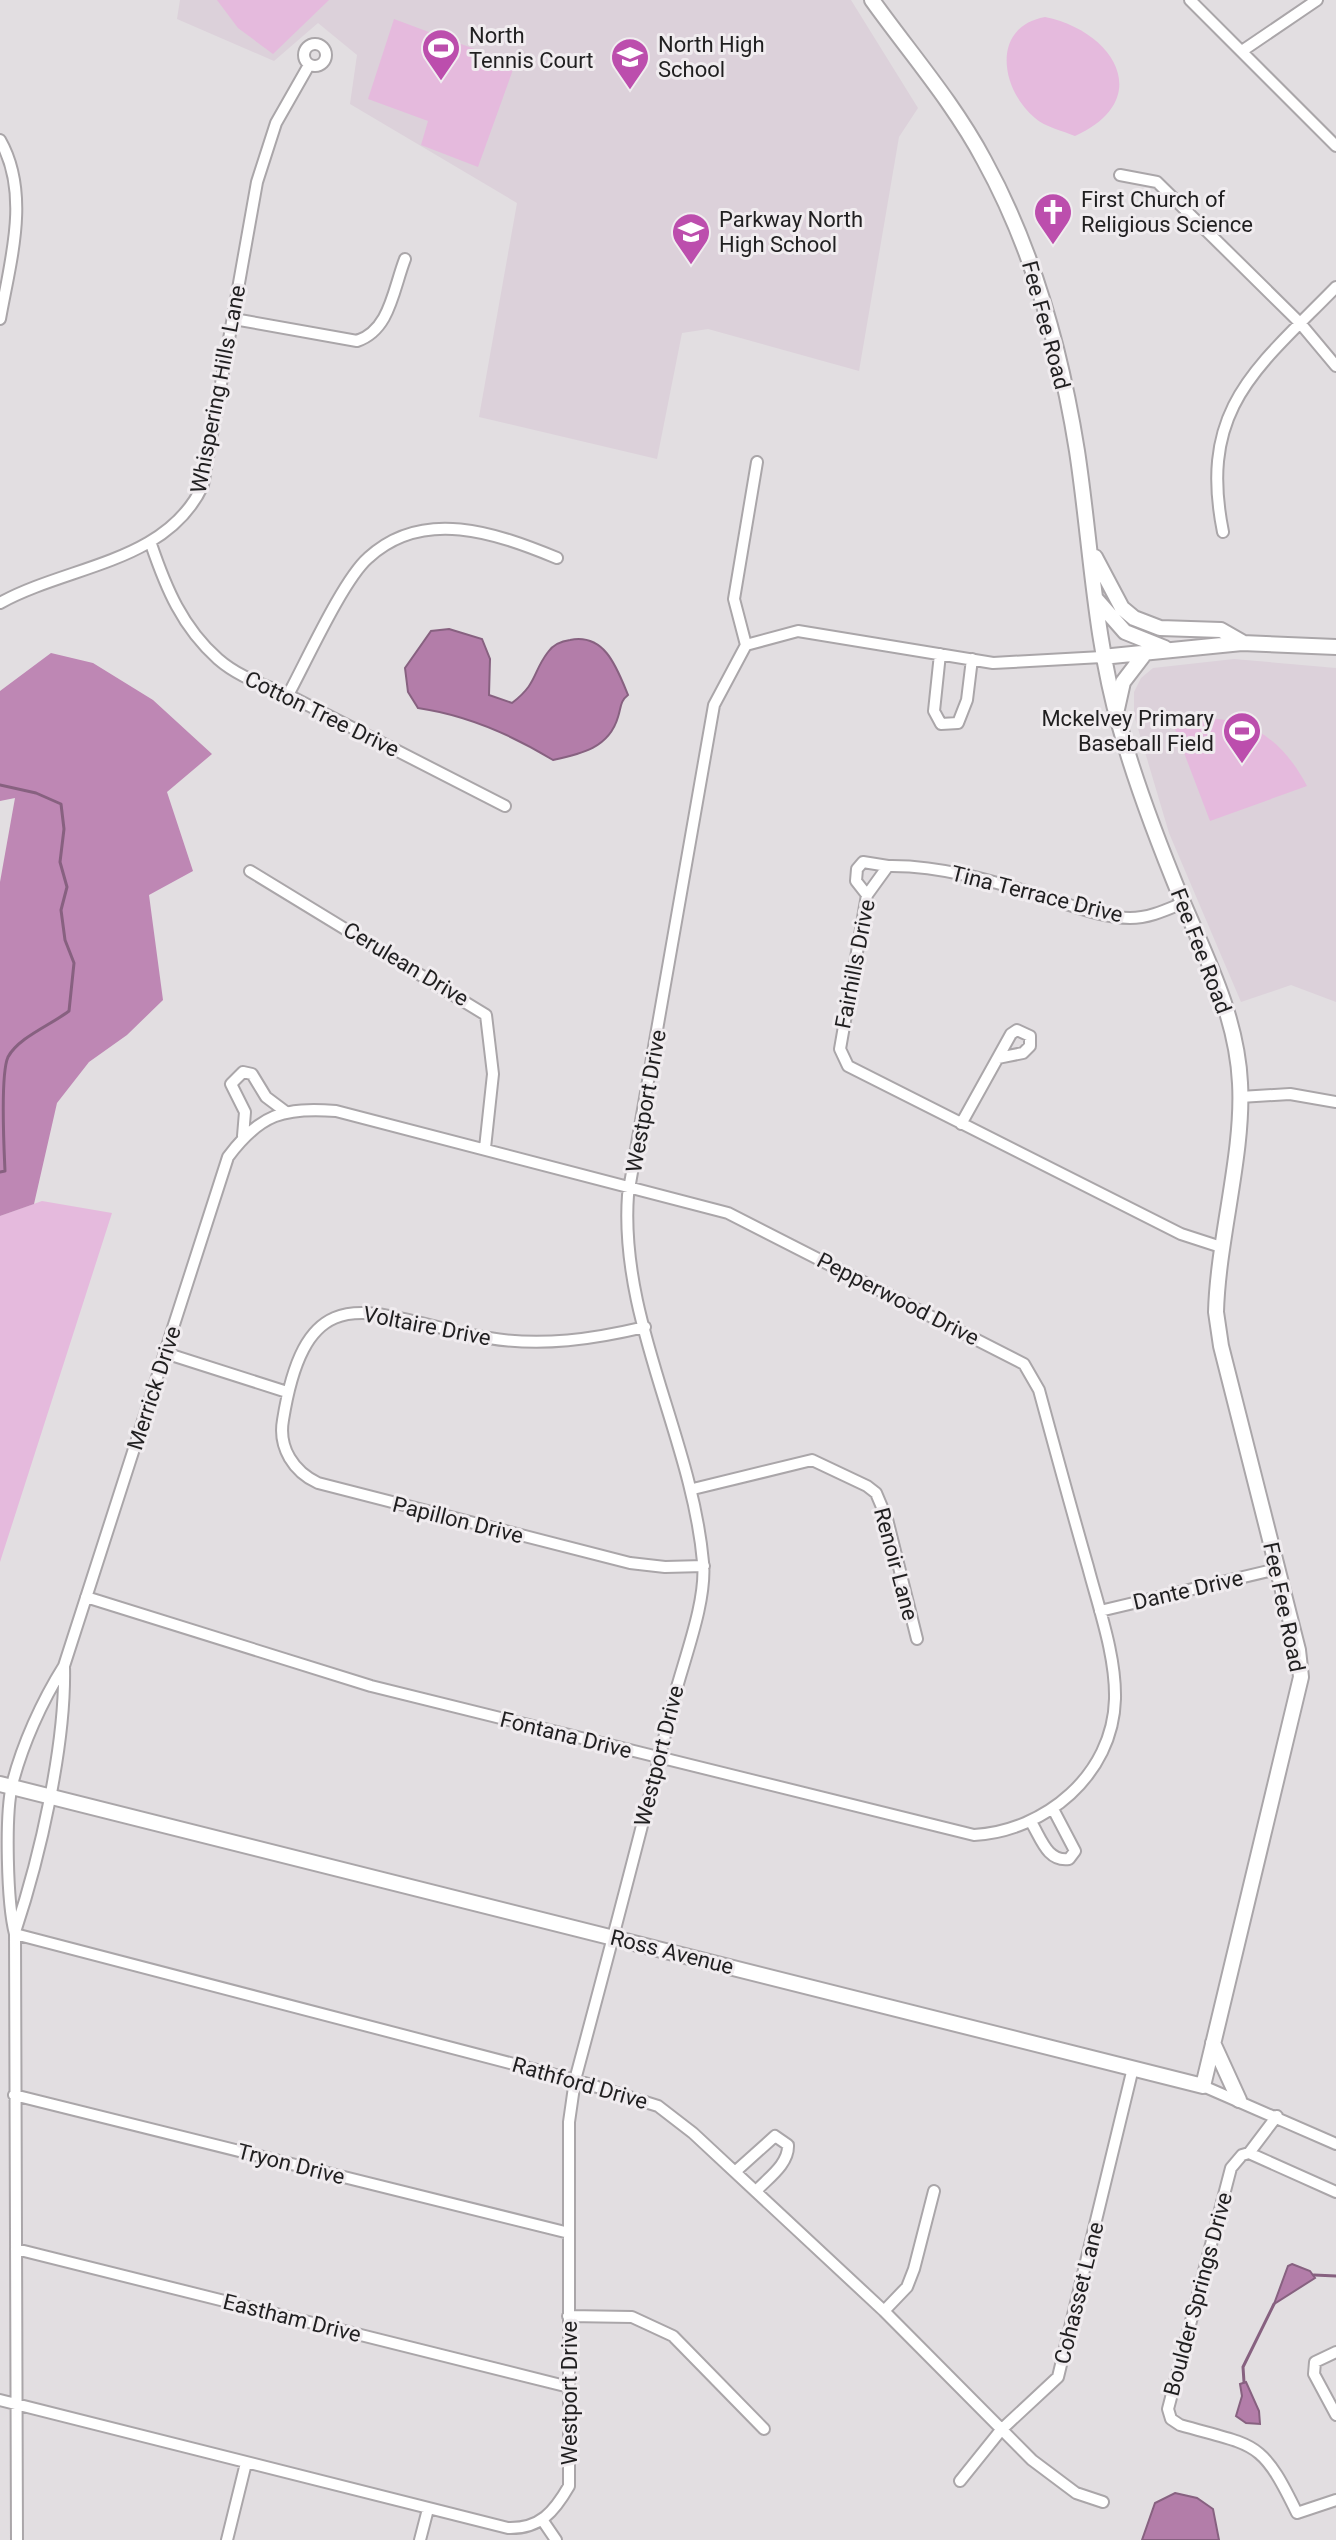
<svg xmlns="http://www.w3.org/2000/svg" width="1336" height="2540" font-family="Roboto,sans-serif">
  <rect width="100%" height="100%" fill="#e2dee1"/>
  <path fill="#dcd1da" d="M180,0H851L918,108L899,137L859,371L708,329L682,333L657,459L479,417L517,203L350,104L357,55L318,23L274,61L177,19Z
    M1234,659L1336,668V1002L1291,985L1241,1002L1169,833L1134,715V692L1141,678L1153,668Z"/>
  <path fill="#e5badd" d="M217,0H329L273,54L238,28Z
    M1045,17C1114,31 1156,99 1075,136C1063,131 1045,127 1035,118C1001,90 990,27 1045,17Z
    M394,19L515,64L478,167L421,145L428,121L368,99Z
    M1190,719C1246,714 1282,738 1307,786L1210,821L1173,724Z
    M42,1201L112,1213L0,1562V1216Z"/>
  <path fill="#be87b4" d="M51,653L93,663L153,700L212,754L167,792L193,871L149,895L163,1000L127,1035L89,1062L57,1103L34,1204L0,1216V882L15,798L0,801V691Z"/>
  <path fill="#b37da9" stroke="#876180" stroke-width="2" d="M449,629L482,639L490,659L489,695L512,703C538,683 532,673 548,652C553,645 562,641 570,640C605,633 617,668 628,695C620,701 621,708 618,717C609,748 581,754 553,760C512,735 466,715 418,708L408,692L405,668L431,631Z
    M1292,2264L1310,2271L1315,2278L1274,2304L1288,2266Z
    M1246,2382L1259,2411L1260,2424L1246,2423L1236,2416L1242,2396L1240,2384Z
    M1175,2493L1197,2498L1213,2509L1219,2540H1142L1155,2503Z"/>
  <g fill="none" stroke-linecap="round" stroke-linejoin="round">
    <path stroke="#876180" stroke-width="3" d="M0,785L36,793L61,804L64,829L60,862L67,887L61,910L65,940L74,963L69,1011C51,1025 19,1037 8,1057C0,1075 4,1148 5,1171L0,1172
      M1314,2275L1336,2276
      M1244,2382L1243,2367L1274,2304"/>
    <defs>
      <path id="street" d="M1190,0L1336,146
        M304 55a11 11 0 1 1 22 0a11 11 0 1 1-22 0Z
        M1242,51L1317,0
        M0,140C31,194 10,262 0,319
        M1120,175L1157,182L1300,323L1336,366
        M234,319L357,341C390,330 393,290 405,259
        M1223,532C1198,408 1257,368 1336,287
        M151,544C166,588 182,627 218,659C242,680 270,686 298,700C367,735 436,770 505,806
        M0,603C69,565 167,563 203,485L257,182L276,123L309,65
        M746,645L798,631L993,663L1102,657
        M940,654L934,711L941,724L958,723L967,700L972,659
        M288,695C306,662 343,580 368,558C423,507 496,533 557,558
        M250,871L486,1015L493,1074L485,1148
        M867,895L856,881L857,869L863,862L888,866
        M1183,903C1166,910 1149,918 1130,918C1104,918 1076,907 1051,899C999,883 943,865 888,866L867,895L840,1049L848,1066L1181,1234L1221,1247
        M1240,1097L1290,1094L1336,1102
        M961,1124L1011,1034L1017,1030L1030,1036V1046L1023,1053L998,1058
        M243,1136L245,1112L231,1084L243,1072L252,1074L266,1097L286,1112
        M645,1327C594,1339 542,1347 489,1338C376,1319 308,1264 283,1420C278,1448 294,1472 318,1483L630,1563L665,1567L704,1566
        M165,1353L287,1392
        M693,1489L812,1460L867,1486L876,1493L887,1519L917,1639
        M1100,1611L1277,1569
        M1031,1822C1041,1838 1047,1862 1069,1859L1075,1851L1053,1809
        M15,1932C40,1857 66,1744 64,1666
        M15,1934L575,2080L658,2106L693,2133L884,2311L1032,2460L1076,2493L1103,2502
        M1203,2086L1336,2144
        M14,2095L569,2233
        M1249,2153L1277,2116
        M736,2171L775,2136L788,2145C789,2164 768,2178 756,2191
        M1336,2192L1249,2153L1242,2155L1231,2168L1168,2409L1171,2419L1180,2425C1257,2447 1261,2439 1297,2513L1336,2500
        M16,2249L569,2387
        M884,2311L907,2287L914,2269L934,2191
        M568,2316L632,2317L673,2336L764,2429
        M1336,2352L1315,2362L1314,2374L1336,2415
        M0,2400L508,2528C540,2529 554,2512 569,2486V2122L575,2080C609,1953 643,1826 674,1698C684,1659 707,1601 703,1562C692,1438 619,1320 628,1195L714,705L746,645L734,599L757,462
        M960,2481L1001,2430L1058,2377L1133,2068
        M543,2521L556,2540
        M17,2540L15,1934C7,1903 5,1816 12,1785C22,1745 42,1701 64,1666L228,1157C260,1114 284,1107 336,1111L728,1213L1024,1364L1039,1390C1055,1449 1071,1508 1088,1567C1099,1609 1116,1656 1115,1699C1113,1775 1045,1831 974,1835L371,1686L86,1597
        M227,2540L246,2463
        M420,2540L428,2509"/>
      <path id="secondary" d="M1095,557L1122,608L1134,618L1160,628L1221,630L1242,642
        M1096,599L1125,632L1165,648
        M1102,657L1242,643L1336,647
        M1117,709L1123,682L1146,652
        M0,1784L1203,2086L1301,1677L1298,1650L1221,1346L1216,1312C1218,1238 1244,1154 1240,1083C1237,1017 1206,957 1181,898C1158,842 1136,785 1120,727C1094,637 1091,543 1077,451C1061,351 1033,249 984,160C953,102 910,53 872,0
        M1213,2043L1239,2100"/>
    </defs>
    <use href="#street" stroke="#aaa6a9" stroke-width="14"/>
    <use href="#secondary" stroke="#aaa6a9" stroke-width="18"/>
    <use href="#street" stroke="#fff" stroke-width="10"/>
    <use href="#secondary" stroke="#fff" stroke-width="14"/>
  </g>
  <defs>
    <symbol id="stadium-pin" viewBox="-11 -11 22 30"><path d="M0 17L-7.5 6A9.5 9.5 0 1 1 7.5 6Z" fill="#bc4ead" stroke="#f0ecef"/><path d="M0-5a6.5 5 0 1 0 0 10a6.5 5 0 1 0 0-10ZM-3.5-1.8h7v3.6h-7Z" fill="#fff"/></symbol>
    <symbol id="school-pin" viewBox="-11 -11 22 30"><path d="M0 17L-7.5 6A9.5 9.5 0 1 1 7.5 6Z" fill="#bc4ead" stroke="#f0ecef"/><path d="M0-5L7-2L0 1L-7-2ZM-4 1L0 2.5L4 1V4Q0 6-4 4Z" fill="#fff"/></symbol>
    <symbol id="church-pin" viewBox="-11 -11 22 30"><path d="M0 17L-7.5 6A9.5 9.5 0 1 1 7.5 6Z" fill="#bc4ead" stroke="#f0ecef"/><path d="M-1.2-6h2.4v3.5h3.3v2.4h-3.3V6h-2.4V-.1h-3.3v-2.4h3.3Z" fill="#fff"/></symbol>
  </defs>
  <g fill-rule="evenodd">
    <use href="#stadium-pin" x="419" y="26" width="44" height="60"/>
    <use href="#school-pin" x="608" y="35" width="44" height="60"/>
    <use href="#church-pin" x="1031" y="190" width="44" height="60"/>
    <use href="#school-pin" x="669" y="210" width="44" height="60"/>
    <use href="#stadium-pin" x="1220" y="709" width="44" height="60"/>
  </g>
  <g text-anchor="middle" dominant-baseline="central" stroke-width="6" stroke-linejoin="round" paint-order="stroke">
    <g font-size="22" fill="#201f20" stroke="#f0ecef" text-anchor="start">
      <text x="469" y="35">North<tspan x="469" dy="25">Tennis Court</tspan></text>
      <text x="658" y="44">North High<tspan x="658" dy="25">School</tspan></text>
      <text x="1081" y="199">First Church of<tspan x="1081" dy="25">Religious Science</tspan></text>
      <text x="719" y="219">Parkway North<tspan x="719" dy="25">High School</tspan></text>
      <text x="1214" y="718" text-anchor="end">Mckelvey Primary<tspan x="1214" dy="25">Baseball Field</tspan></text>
    </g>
    <g font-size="22" fill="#201f20" stroke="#f0ecef">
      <text transform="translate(1046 325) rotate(75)">Fee Fee Road</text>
      <text transform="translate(218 389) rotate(-79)">Whispering Hills Lane</text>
      <text transform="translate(322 714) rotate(26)">Cotton Tree Drive</text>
      <text transform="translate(1037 894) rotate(14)">Tina Terrace Drive</text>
      <text transform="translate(1201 951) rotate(69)">Fee Fee Road</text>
      <text transform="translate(406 964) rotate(31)">Cerulean Drive</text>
      <text transform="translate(855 964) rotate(-79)">Fairhills Drive</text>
      <text transform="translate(646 1101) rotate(-80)">Westport Drive</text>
      <text transform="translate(898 1299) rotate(27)">Pepperwood Drive</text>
      <text transform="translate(427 1326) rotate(11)">Voltaire Drive</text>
      <text transform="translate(154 1388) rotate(-72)">Merrick Drive</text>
      <text transform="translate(458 1520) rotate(14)">Papillon Drive</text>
      <text transform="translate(896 1564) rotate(75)">Renoir Lane</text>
      <text transform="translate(1188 1590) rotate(-13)">Dante Drive</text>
      <text transform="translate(1284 1607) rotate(78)">Fee Fee Road</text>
      <text transform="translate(566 1735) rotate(14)">Fontana Drive</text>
      <text transform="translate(659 1756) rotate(-76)">Westport Drive</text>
      <text transform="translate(672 1952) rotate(14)">Ross Avenue</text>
      <text transform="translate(580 2083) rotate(16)">Rathford Drive</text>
      <text transform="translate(291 2164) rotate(14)">Tryon Drive</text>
      <text transform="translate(1079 2293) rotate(-76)">Cohasset Lane</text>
      <text transform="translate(1198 2294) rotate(-75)">Boulder Springs Drive</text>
      <text transform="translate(292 2318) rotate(14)">Eastham Drive</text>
      <text transform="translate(569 2393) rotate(-90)">Westport Drive</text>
    </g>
  </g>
</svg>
